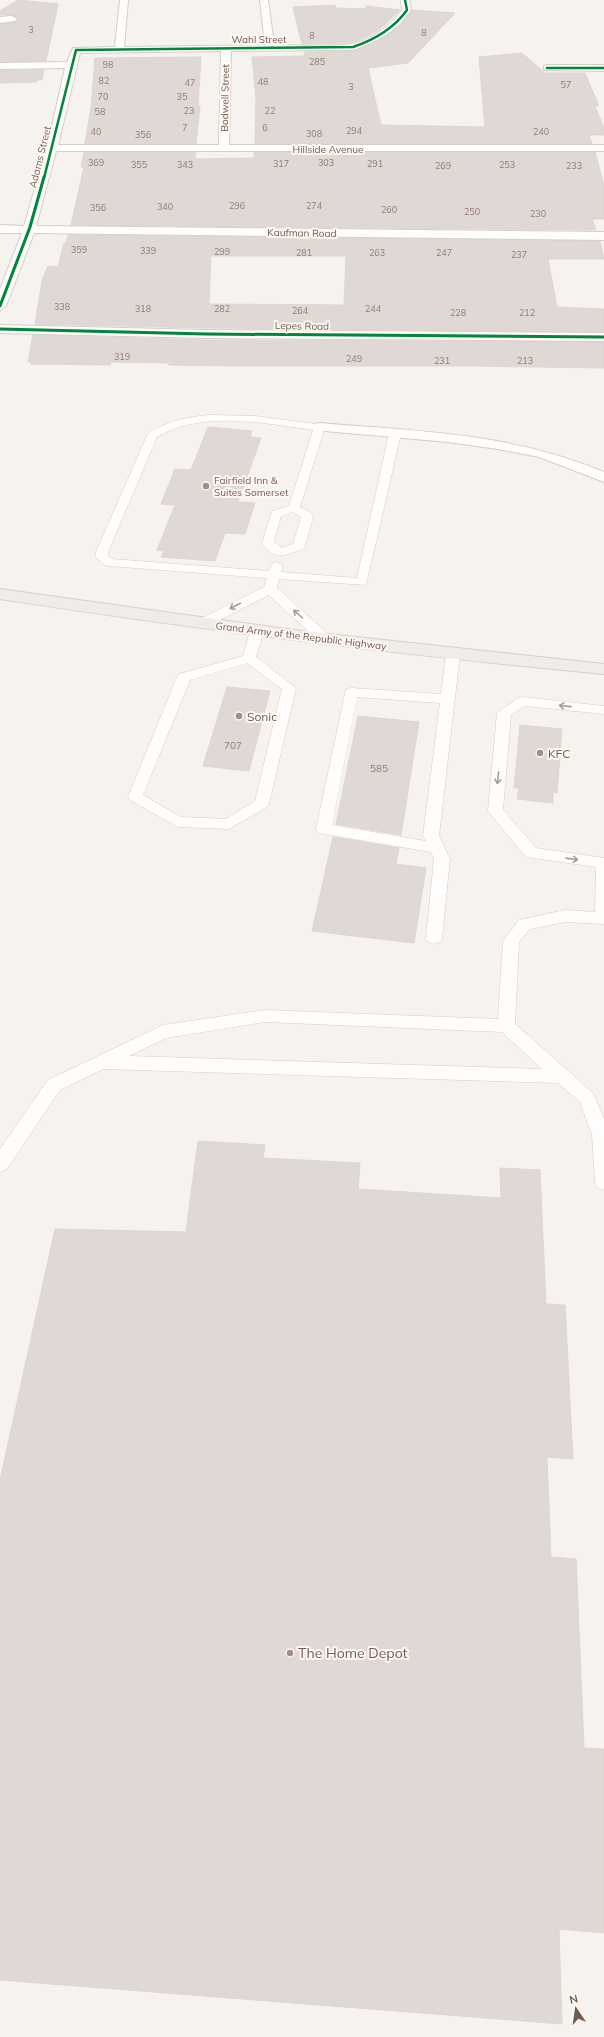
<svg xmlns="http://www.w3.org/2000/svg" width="604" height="2037" font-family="Mulish,sans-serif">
  <rect width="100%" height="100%" fill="#f6f2ee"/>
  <path fill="#e0d8d4" stroke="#dfd5d1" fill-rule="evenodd" d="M18,0L58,4L46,61L0,62V24L15,22L18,19L12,15H0V11Z
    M335,5L336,8L365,9L367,6L400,10L379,30L358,41L334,44H302L293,7Z
    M412,10L455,13L408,63L368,68L381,125L485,127L479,57L522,53L545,73H585L599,106H595L604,128V135H589L592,144H255L256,99L252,57L305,56L304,52L354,51L387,36L401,25Z
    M201,57L198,106H200L196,144H85L91,107L95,58Z
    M0,70H44L42,80H37L36,82L0,83Z
    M84,152H196L195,159L254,158V152H595L604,185V219H592L596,230L71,225L84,167H81Z
    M68,235L600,241L604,259H548L557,307L604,309V332L206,328L35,324L42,281L48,266L58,267L64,243H66ZM211,256H346L344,305L209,304Z
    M33,335L206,340L604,342V368L469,366H238L169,365V363L111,362L110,365L31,364V362H28Z
    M208,427L252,431L250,437L261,438L238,502L255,503L245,534L225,533L215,561L161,557L164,551L157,550L175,505L161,504L175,469L191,470Z
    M227,687L270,691L249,771L203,766Z
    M358,716L419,722L401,835L336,824Z
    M520,725L562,729L557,793L553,792V803L517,799L519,788H514Z
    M333,837L399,848L396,864L426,868L414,943L312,931Z
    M198,1141L265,1145L263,1158L360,1163L358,1189L501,1198L500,1168L540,1170L546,1304L565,1305L573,1459L547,1457L551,1557L576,1559L584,1748L604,1749V1933L559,1929L562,2024L0,1980V1480L55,1229L186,1232Z"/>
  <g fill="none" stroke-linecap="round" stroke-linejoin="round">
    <defs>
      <path id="service" d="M209,415L256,416L323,425L325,427L300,507L310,512L313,517L305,546L303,549C285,555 275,562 262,543L272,511L289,506L313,430C262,423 203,410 157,437L108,552V556L112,559L269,571L273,563L277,562L283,566L281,572L357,578L389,434L395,431L401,434L366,585L279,579L277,588L331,637L333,640L331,643H321L269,595L206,627H196L194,624L196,621L264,587L267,578L109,566L105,565L96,557V552L148,433C168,421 186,417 209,415ZM293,512L301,517L293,544L282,548L274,542L281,516Z
        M257,627L264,631L256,657L296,688L269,804L267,807L229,829L178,827L130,800L128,797L177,677L179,674L243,656L250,631ZM247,663L282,689L255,801L226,819L181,817L143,795L190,680Z
        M453,650L460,654L439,836L450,859L442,938L440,942L434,944L428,942L426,938L434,859L431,852L324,834L319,833L316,829L346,689L351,688L441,694L446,654ZM357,697L440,703L423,836L426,841L332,825Z
        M523,697L604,706V714L525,706L511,715L503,810L536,848L604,858V924L565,922L530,929L519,942L515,1024L593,1093L604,1119V1190L597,1187L595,1182L592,1135L580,1102L558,1083L103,1069L60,1090L7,1169L0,1172V1149L48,1080L163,1025L265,1010L498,1019L503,941L519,920L565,910L595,912L596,867L526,857L488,811L497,713L518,698ZM265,1022L502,1032L542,1069L129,1056L166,1038Z"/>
      <path id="minor" d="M120,0H128L124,47L265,45L260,0H268L274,45C297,45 330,48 352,44C370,41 392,25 402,10L401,0H409L411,10L400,24L386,35L371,43L353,50L231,51L229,145H604V151H56L36,226L604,232V240L34,233L6,306L0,310V289L22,233H0V225L24,226L48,144L65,68L0,69V63L67,62L73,48L115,47ZM221,51L219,145H58L80,53Z
        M12,16L17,19L15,21L0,23V17Z
        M547,65H604V71L544,70V66Z
        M0,325L206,330L604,333V341L206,338L0,333Z
        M319,423C418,431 511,433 604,472V482L539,457L498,449L448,442L314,430L312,427L314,424Z"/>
      <path id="primary" d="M0,589L301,631L604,664V674C402,655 201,630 0,599Z"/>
    </defs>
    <use href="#service" stroke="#d4cec9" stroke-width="1"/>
    <use href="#minor" stroke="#d4cec9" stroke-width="2"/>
    <use href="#primary" stroke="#d8cfcc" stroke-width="2"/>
    <use href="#service" fill="#fefdfc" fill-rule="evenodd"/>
    <use href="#minor" fill="#fefdfc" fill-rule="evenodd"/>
    <use href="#primary" fill="#f1ece7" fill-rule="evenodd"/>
    <defs>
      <path id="cycleway-far1" d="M547,68H604
        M44,178L76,50L353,47C374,40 394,28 407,10L405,0"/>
      <path id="cycleway" d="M0,306L30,227L44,177
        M0,329L206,334L604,337"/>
    </defs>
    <use href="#cycleway-far1" stroke="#fdf7f1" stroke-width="3.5"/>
    <use href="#cycleway" stroke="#fdf7f1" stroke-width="4.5"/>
    <use href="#cycleway-far1" stroke="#00873e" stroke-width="2.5"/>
    <use href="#cycleway" stroke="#00873e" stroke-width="3"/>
  </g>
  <defs><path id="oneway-shaft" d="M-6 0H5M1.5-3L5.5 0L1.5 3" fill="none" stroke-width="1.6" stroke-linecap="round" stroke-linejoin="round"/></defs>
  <g stroke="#ab9b95">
    <use href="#oneway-shaft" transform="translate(235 606) rotate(153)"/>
    <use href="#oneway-shaft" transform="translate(298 614) rotate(-138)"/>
    <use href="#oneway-shaft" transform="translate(565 706) rotate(-174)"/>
    <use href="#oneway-shaft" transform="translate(498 778) rotate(96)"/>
    <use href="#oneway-shaft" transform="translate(572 859) rotate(8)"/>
  </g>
  <g fill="#a18f87" stroke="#fdf7f1" stroke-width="1.5">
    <circle cx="206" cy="486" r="4"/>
    <circle cx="239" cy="716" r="4"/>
    <circle cx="540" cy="753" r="4"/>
    <circle cx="290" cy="1653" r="4"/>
  </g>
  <g text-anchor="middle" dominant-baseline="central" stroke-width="4" stroke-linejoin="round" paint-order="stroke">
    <g font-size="9" fill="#917c74">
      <text x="31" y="29">3</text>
      <text x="424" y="32">8</text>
      <text x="312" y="35">8</text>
      <text x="317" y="61">285</text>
      <text x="108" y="64">98</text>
      <text x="104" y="80">82</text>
      <text x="263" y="81">48</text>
      <text x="190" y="82">47</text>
      <text x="566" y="84">57</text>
      <text x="351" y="86">3</text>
      <text x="103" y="96">70</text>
      <text x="182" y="96">35</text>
      <text x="189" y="110">23</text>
      <text x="270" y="110">22</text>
      <text x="100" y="111">58</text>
      <text x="185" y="127">7</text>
      <text x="265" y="127">6</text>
      <text x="354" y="130">294</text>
      <text x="96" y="131">40</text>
      <text x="541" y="131">240</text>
      <text x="314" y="133">308</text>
      <text x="143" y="134">356</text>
      <text x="96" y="162">369</text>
      <text x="326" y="162">303</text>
      <text x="281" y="163">317</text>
      <text x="375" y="163">291</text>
      <text x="139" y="164">355</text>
      <text x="185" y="164">343</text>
      <text x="507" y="164">253</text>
      <text x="443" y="165">269</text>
      <text x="574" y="165">233</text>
      <text x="237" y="205">296</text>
      <text x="314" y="205">274</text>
      <text x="165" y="206">340</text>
      <text x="98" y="207">356</text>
      <text x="389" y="209">260</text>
      <text x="472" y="211">250</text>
      <text x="538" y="213">230</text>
      <text x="79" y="249">359</text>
      <text x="148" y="250">339</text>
      <text x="222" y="251">299</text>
      <text x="304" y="252">281</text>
      <text x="377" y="252">263</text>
      <text x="444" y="252">247</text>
      <text x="519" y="254">237</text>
      <text x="62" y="306">338</text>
      <text x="143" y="308">318</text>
      <text x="222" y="308">282</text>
      <text x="373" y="308">244</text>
      <text x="300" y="310">264</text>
      <text x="458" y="312">228</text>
      <text x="527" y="312">212</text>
      <text x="122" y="356">319</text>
      <text x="354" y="358">249</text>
      <text x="442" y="360">231</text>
      <text x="525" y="360">213</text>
    </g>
    <g font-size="10" fill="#735950" stroke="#fdf7f1">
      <text x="259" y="39">Wahl Street</text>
      <text transform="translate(225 98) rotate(-89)">Bodwell Street</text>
      <text x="328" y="149">Hillside Avenue</text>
      <text transform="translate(40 157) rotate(-76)">Adams Street</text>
      <text transform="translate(302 233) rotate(1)">Kaufman Road</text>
      <text transform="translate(302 326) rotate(1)">Lepes Road</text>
      <text transform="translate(301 636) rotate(7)">Grand Army of the Republic Highway</text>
    </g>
    <g font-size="10" fill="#735950" stroke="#fdf7f1" text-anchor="start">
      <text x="214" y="480">Fairfield Inn &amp;<tspan x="214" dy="12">Suites Somerset</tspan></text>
    </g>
    <g font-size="10" fill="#917c74">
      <text x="233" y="745">707</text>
      <text x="379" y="768">585</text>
    </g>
    <g font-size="12" fill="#735950" stroke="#fdf7f1" text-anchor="start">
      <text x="247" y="716">Sonic</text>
      <text x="548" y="753">KFC</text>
    </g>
    <g font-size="14" fill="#735950" stroke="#fdf7f1" text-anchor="start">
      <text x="298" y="1653">The Home Depot</text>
    </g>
  </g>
  <g transform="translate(576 2009) rotate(347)" stroke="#fdf7f1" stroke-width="3" paint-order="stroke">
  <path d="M0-3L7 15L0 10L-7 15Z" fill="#735950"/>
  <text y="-6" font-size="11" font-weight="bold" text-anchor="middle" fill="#735950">N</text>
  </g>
</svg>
